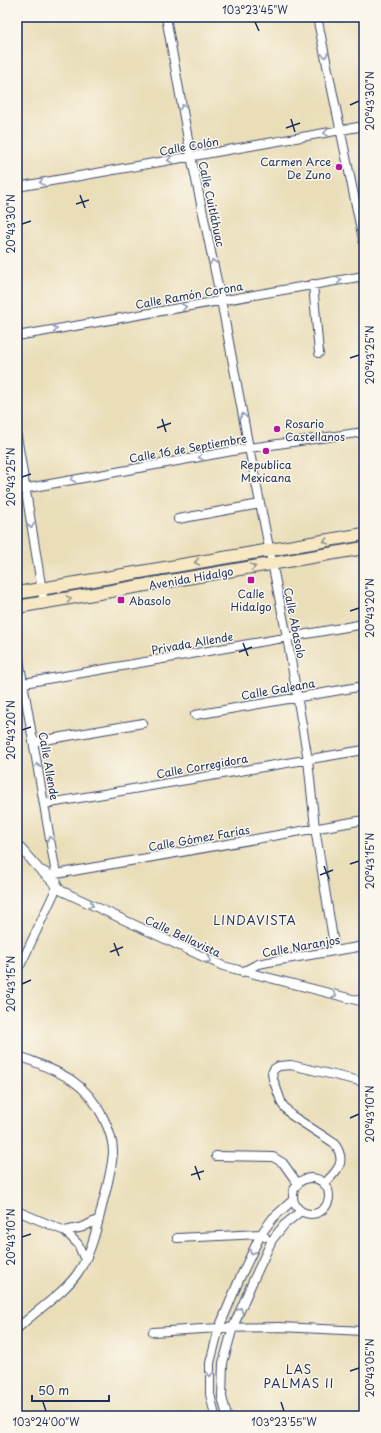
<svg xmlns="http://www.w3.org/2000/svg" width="381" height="1433" font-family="'Playpen Sans',sans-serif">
  <rect width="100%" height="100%" fill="#fbf7ec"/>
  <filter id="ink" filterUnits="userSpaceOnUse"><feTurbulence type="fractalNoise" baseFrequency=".025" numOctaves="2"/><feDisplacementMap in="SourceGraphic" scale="8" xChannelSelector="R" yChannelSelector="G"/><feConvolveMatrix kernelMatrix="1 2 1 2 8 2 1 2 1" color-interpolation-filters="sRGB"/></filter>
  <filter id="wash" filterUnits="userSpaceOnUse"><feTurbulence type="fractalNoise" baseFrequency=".012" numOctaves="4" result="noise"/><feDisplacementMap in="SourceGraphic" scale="16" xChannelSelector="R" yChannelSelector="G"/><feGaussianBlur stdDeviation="0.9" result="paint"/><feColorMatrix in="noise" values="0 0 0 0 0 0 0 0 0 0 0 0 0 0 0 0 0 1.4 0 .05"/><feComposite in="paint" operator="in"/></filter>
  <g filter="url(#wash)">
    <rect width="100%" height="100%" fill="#eadeb9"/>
  </g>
  <g filter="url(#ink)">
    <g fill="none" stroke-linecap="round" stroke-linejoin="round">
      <defs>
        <path id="minor" d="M166,17L191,156L221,300L249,448L287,637L308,760L315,828L335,951
          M317,17L364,244
          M17,187L364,126
          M313,284L319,353
          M17,336L364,276
          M17,436L44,603
          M17,490L249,448L364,432
          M178,519L260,504
          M17,648L56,874L57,887L21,964
          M24,683L364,624
          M195,715L364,686
          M33,742L143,723
          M44,804L364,750
          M17,844L39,869L62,891L223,966L364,1002
          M43,871L50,875L56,874L364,820
          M242,972L258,964L274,961L364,946
          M17,1055C55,1071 83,1077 103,1117C108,1127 113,1140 113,1152C112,1169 107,1186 103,1202C97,1227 92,1253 77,1274C62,1295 36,1310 17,1329
          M216,1156L273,1157L283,1163L298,1184
          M293 1196a18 18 0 1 1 36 0a18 18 0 1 1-36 0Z
          M324,1184C337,1171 348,1162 334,1143L291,1115L282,1104L273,1079L272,1073L274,1069L279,1066L291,1065L364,1082
          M17,1211L65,1231L78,1244L85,1260
          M65,1231L83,1227L99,1219
          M177,1238L261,1234L265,1237
          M153,1332L219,1328L280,1327L364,1331
          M215,1416L210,1394V1363L219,1328L239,1280L261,1234L273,1218L293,1200
          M227,1416L222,1397L223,1363L233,1327L252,1283L272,1240L284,1225L301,1211"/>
        <path id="secondary" d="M17,593L364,534
          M17,607L364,548"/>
      </defs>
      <use href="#minor" stroke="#3a496c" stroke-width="10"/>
      <use href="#secondary" stroke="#3a496c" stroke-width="14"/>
      <use href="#minor" stroke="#fff" stroke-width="8"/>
      <use href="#secondary" stroke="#f7e8c3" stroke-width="12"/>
    </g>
    <defs><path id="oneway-chevron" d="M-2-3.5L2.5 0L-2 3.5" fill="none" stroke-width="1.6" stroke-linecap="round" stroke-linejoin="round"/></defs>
    <g stroke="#8d97ae">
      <use href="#oneway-chevron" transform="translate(325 55) rotate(78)"/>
      <use href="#oneway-chevron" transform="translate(183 107) rotate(-100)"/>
      <use href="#oneway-chevron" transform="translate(326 133) rotate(170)"/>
      <use href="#oneway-chevron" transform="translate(170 160) rotate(170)"/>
      <use href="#oneway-chevron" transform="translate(42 182) rotate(170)"/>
      <use href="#oneway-chevron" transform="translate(213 262) rotate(-102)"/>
      <use href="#oneway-chevron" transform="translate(339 280) rotate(-10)"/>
      <use href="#oneway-chevron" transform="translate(184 307) rotate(-10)"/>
      <use href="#oneway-chevron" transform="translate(55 329) rotate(-10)"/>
      <use href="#oneway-chevron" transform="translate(243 416) rotate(-101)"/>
      <use href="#oneway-chevron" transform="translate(201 457) rotate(170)"/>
      <use href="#oneway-chevron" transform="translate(73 479) rotate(170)"/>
      <use href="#oneway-chevron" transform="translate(31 526) rotate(80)"/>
      <use href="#oneway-chevron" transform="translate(37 766) rotate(-100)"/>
      <use href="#oneway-chevron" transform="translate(50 839) rotate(-100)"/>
      <use href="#oneway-chevron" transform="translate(91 905) rotate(25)"/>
      <use href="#oneway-chevron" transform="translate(209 960) rotate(25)"/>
      <use href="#oneway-chevron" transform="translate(334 995) rotate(14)"/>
      <use href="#oneway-chevron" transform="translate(252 1252) rotate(116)"/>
      <use href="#oneway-chevron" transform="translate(240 1310) rotate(-67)"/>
      <use href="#oneway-chevron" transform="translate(210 1374) rotate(91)"/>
    </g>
    <g stroke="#898c90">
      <use href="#oneway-chevron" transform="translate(326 541) rotate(171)"/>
      <use href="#oneway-chevron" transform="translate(197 562) rotate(170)"/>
      <use href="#oneway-chevron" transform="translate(253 567) rotate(-10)"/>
      <use href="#oneway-chevron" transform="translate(69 599) rotate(-10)"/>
    </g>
  </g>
  <path fill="none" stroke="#1b2f5e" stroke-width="1.5" d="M255,22L259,31M350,105L359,101M291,119L295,132M286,128L300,123M80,195L85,208M76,204L89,200M22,224L31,221M350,358L359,355M162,419L166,432M157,428L171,423M22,477L31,474M350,611L359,608M243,643L248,656M239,652L252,647M22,730L31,727M350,864L359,861M324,866L329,879M320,875L333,870M114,943L119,956M110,952L123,947M22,984L31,980M350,1118L359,1114M195,1166L200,1180M191,1175L204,1171M22,1237L31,1234M350,1371L359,1368M43,1402L46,1411M281,1402L284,1411"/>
  <g fill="#b5179e" stroke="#fbf7ec" stroke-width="1.5">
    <circle cx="339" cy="167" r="4"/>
    <circle cx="277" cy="429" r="4"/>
    <circle cx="266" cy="451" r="4"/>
    <rect x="247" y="576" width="8" height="8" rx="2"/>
    <rect x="117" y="596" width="8" height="8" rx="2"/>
  </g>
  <g text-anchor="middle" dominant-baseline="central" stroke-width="3" stroke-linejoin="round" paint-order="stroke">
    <g font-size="11" fill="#1b2f5e" stroke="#fbf7ec">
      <text transform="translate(189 146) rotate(-10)">Calle Colón</text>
      <text transform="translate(212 204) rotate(78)">Calle Cuitláhuac</text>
      <text transform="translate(189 295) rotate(-10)">Calle Ramón Corona</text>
      <text transform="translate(188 448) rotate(-10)">Calle 16 de Septiembre</text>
      <text transform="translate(191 578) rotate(-10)">Avenida Hidalgo</text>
      <text transform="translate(295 623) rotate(79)">Calle Abasolo</text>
      <text transform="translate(192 643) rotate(-10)">Privada Allende</text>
      <text transform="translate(278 689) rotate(-10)">Calle Galeana</text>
      <text transform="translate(49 766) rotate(80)">Calle Allende</text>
      <text transform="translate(202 766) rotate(-10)">Calle Corregidora</text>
      <text transform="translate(199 838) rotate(-10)">Calle Gómez Farías</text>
      <text transform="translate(183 936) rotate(25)">Calle Bellavista</text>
      <text transform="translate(301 946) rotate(-10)">Calle Naranjos</text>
    </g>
    <g font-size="11" fill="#1b2f5e" stroke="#fbf7ec" text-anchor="start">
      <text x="331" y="161" text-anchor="end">Carmen Arce<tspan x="331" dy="13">De Zuno</tspan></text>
      <text x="285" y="423">Rosario<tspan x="285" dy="13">Castellanos</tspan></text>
      <text x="266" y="464" text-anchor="middle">Republica<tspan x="266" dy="13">Mexicana</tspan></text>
      <text x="251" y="593" text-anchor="middle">Calle<tspan x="251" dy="13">Hidalgo</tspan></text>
      <text x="129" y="600">Abasolo</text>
    </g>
    <g font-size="12" letter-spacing="1" fill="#1b2f5e" stroke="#fbf7ec">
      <text x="255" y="920">LINDAVISTA</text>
      <text x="299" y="1369">LAS<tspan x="299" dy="14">PALMAS II</tspan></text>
    </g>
  </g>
  <rect width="381" height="1433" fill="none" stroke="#fbf7ec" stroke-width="44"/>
  <path d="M32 1395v6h77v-6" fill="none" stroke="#1b2f5e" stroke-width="2"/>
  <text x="38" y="1395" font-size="12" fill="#1b2f5e" stroke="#fbf7ec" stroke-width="3" paint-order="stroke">50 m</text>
  <rect x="22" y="22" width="337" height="1389" fill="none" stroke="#1b2f5e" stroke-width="1.5"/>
  <g font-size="10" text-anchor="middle" fill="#1b2f5e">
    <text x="255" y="14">103°23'45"W</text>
    <text transform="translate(370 101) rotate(-90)" y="4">20°43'30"N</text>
    <text transform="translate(11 224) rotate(-90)" y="4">20°43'30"N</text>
    <text transform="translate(370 355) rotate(-90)" y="4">20°43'25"N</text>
    <text transform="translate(11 477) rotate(-90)" y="4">20°43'25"N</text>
    <text transform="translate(370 608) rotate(-90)" y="4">20°43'20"N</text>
    <text transform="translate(11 730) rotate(-90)" y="4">20°43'20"N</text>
    <text transform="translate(370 861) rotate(-90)" y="4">20°43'15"N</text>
    <text transform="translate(11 984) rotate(-90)" y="4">20°43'15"N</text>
    <text transform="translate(370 1114) rotate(-90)" y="4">20°43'10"N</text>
    <text transform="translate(11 1237) rotate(-90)" y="4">20°43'10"N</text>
    <text transform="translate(370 1368) rotate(-90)" y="4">20°43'05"N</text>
    <text x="46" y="1426">103°24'00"W</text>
    <text x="284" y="1426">103°23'55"W</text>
  </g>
</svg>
